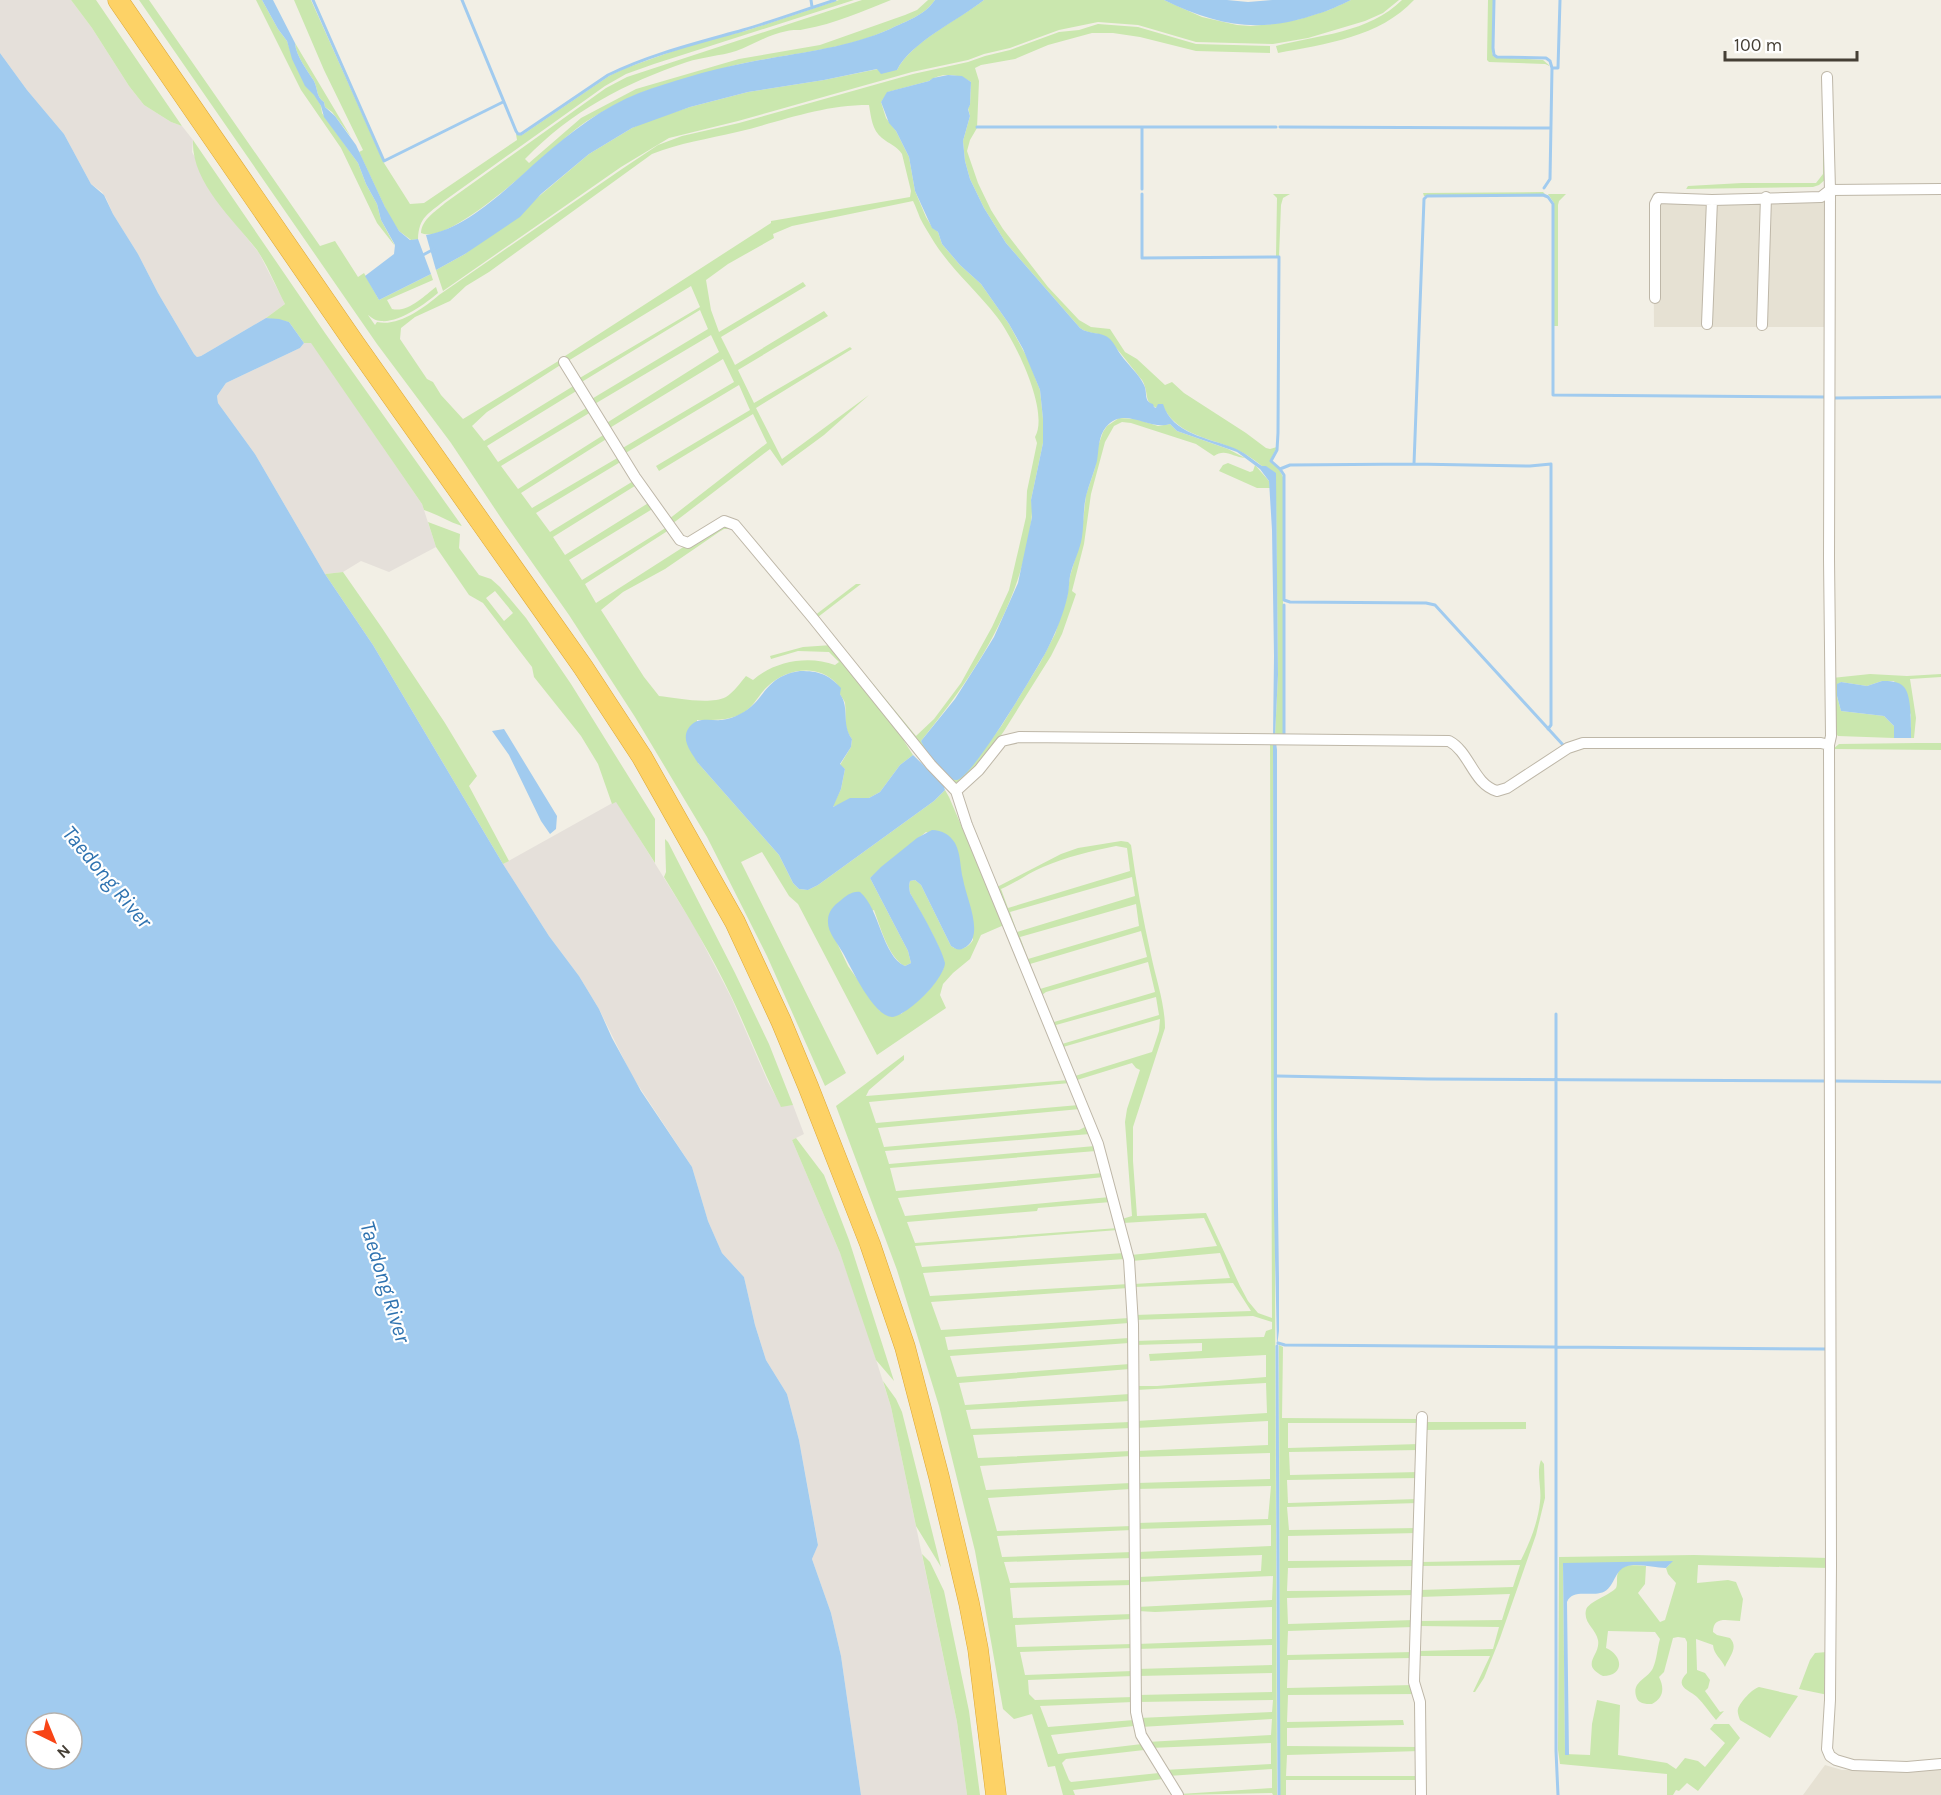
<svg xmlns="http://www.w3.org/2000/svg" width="1941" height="1795" font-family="Karla,sans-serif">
  <rect width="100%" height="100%" fill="#f2efe5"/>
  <path fill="#e6e1d3" d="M1653,197L1826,200L1827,327H1654Z
    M1825,1765L1842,1770L1941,1768V1795H1803Z"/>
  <path fill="#e5e0da" d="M0,0H71L92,28L129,86L144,105L171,122L182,126L193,140L192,152L223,208L259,253L285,304L266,318L201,356L197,357L194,354L158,293L138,254L113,214L106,198L102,192L91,184L64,134L27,90L0,53Z
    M311,342L422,504L436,547L389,572L361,561L343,572L325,574L255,454L218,403L217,396L226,383L300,348L304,343Z
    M616,801L694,926L731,997L768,1082L781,1106L793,1105L804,1134L792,1140L840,1253L861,1312L891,1407L957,1722L967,1795H861L841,1656L831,1613L812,1559L818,1544L799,1440L787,1394L766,1360L755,1325L744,1277L722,1253L708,1221L692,1167L632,1076L599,1009L579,976L549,936L503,864Z"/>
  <path fill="#cae7ae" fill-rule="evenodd" d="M71,0H96L182,126L171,122L144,105L129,86L92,28Z
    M139,0H149L320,246L335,241L358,277L364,273L379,300L431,274L433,280L387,300L392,309C408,313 424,296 436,287L438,293C425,304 399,323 381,321C376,321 372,318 368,315L375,325L377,322C398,327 424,308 439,295L622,169L658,145L682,136L739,123L913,74L968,62L985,56L1010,50L1059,32L1079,30L1098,24L1138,27L1196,44L1270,46V53L1196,51L1140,37L1113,33H1092L1048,45L1015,59L981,65L975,68L979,81L977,128L970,140L967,151L978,183L991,210L1003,229L1048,287L1079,320L1091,327L1110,329L1125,352L1137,359L1165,385L1172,382L1184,393L1246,433L1266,448L1270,449L1277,447L1270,461L1279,469L1283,477V736H1275L1278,675L1276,497L1275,477C1263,467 1251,456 1237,450C1212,438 1180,436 1165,410C1140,405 1151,395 1142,380C1138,375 1109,338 1106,337C1097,332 1088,334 1080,328L1006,243L984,208L970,179L965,161L963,141L970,116L968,108L970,105L971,82C959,74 941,72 929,81L888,92L881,102L886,118L896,131L909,157L915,191L926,217L932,227L938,232L942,244L960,265L981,284L1009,324L1029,361L1036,380L1040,390L1043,419V443L1031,500C1034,513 1030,527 1028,541C1013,617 970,681 921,741L938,766L974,763L1002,725L1040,663L1055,634L1067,597L1070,576L1081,539L1086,495L1095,468L1097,449L1103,432L1107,426L1119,418L1136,419L1158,426L1170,424L1177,431L1228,449L1245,458C1233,457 1225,448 1214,456L1196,444L1131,423L1122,422L1114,426L1105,442L1091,494L1084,544L1072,591L1076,594L1062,634L1051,656L1004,731L983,761L959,783L953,782L945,776L814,616L856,584H861L818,617L916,736L934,719L961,683L992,627L1009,590L1026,517L1027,491L1037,443L1035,437C1050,411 1014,339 997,317C977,291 952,270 934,242C930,235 924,226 920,218C918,213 916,207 913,201L792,226L773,234L774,238L728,264L706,280L711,310L719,332L803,282L806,286L721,337L735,365L824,311L828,316L738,370L754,403L850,347L852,349L756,408L782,459L869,395L824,435L782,466L770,449L672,524L669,519L767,443L753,414L659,471L656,466L750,410L739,385L624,454L621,449L734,382L723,359L608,429L605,424L719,352L711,335L593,405L590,400L708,329L700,310L580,383L578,379L700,307L691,286L568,361L565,356L771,223V221L910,197L911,191L902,154C897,146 889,144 882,138C872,130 871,117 869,105C821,105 783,121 737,132C708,139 679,143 652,154L489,272L466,286L450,301L415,317L401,328L400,339L427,379L433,382L441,395L463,419L560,360L562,364L487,412L472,426L484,441L575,385L578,390L487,446L498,462L588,407L591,412L501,466L518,489L605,434L608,438L521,493L532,508L619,457L622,461L536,513L550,532L635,480L638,484L553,537L565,555L650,502L654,508L569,560L582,580L667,527L669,530L585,584L596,603L685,546L722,526L734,529H724L719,532L665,569L623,592L601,610L644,677L659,696C676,698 710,705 726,697C734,692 740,683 746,676L753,680C774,661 809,655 835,665L839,662L829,652L798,651L771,659L770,656L803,647L832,645L906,738L904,741L913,755L900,765L880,792L869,798H860L832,807L841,789L845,769L840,765L851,747L852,739C842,726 847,718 845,703C844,699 840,696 839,691C838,687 838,685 836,683C818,663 785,669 768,686C759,694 754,707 743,713C729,721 713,720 697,720L698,763L779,855L793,883L799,889L808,890L818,885L934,801L945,790L949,797L1004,925L981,935L970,959L953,973L943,984L940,995L946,1008L877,1055L798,904L789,896L762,852L741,862L846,1073L825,1086L767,956L707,837L635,717L569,615L505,524L451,443L377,344ZM926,832L956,846L973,940C968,948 959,952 951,946L921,885L915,880L910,881L909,886L910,893C917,906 945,953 944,965C944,968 942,972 940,974C928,995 919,999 901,1014L880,1011L848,966L829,926L874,910C880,926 889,959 905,966L911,963L908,951L870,878Z
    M256,0H262L278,29L287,41L290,50L321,106L322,113L358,163L366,184L377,204L381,220L395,246L377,223L341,148L301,90Z
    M294,0H311L384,163L410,204L424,203L517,140L516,134L522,135L609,76L623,69L693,44L745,31L839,0H854L654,64L626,74L605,86L444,201C428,214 419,217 418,239L411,240L399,231L390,218L359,152L363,150L324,70Z
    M862,0H891C863,11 834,24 805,29C799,31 793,29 787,31C769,34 753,45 736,51C720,56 702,57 687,62C625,83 571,111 525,159L529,163L581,118L636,89L739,59L820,45L905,15L917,10L928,0H935C924,16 906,21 890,29C842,51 790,53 740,64C726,67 713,72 700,75C674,82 647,89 623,101C607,109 590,118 576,129C550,149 451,247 421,233C422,219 435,212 445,203L606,88L627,77Z
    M984,0H1164L1202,17L1237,25L1251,26L1273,24L1300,19L1329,10L1351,0H1399L1383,13L1365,21L1308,38L1273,44L1196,42L1138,25L1098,22L1059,30L1010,48L984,54L968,60L912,72L738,121L669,138L621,167L443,291L436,270L465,254L531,203L589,154L632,128L647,121L690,107L748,92L824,80L878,69L897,70C912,41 958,20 984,0Z
    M1402,0H1414C1380,37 1325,44 1278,53L1276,46C1318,35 1369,33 1402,0Z
    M1488,0H1493L1492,53L1494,57L1543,60L1550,66L1545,64L1489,62L1487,60Z
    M295,43L351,137L332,112L325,107L324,102C316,97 318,89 314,81C307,70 296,56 295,43Z
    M1823,127H1825L1827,178L1819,185L1813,187L1686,189L1688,186L1742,183H1816L1823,174Z
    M193,140L325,333L462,526C449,522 437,514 424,510L422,504L311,343H304L289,322L266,318L285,304C276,287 268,266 257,250C233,219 191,182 193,140Z
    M1543,192L1546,195L1424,196L1423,193Z
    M1273,194H1290L1283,198L1281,205L1279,257L1276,256L1277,198Z
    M1548,194H1566L1559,201L1558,205V326H1554V203Z
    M1228,463L1250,472L1253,471L1255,465L1269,481L1270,488H1257L1219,471L1223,465Z
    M428,522L460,534L459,548L479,575L491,579L500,587L526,618L571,684L655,819V863L616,802L612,804L598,764L581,736L534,677L532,667L483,603L469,595L436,547ZM495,591L513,613L504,621L486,598Z
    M343,572L382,628L445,723L477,776L469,786L509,861L503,864L373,645L325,574Z
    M1870,674L1907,676L1941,674V677L1910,679L1916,718L1914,738H1911V715L1894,681H1882L1867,686L1841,682L1838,684L1837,696L1841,711L1884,716L1894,726V738L1838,736L1834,732L1832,678Z
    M1270,742H1273L1277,1795H1273L1272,1793L1180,1795V1794L1272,1788V1769L1168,1776L1164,1770L1271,1764V1743L1150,1748L1147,1742L1271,1735L1272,1719L1141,1727L1139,1718L1272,1712L1273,1700L1138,1702V1695L1272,1692V1673L1138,1676L1137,1669L1272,1665V1645L1137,1649V1644L1272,1639V1607L1155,1612L1138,1611L1137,1607L1272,1600L1273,1576L1139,1582V1577L1261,1571L1262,1555L1138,1559V1552L1271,1546V1525L1137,1529V1523L1268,1519L1271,1486L1136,1489L1137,1483L1270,1479V1453L1137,1457V1451L1268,1445V1421L1136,1428V1421L1267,1413L1266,1383L1136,1390L1135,1386H1157L1266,1377V1355L1150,1361L1149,1354L1202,1351V1343L1135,1345V1341L1264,1337L1266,1331L1272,1329V1322L1253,1316L1135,1320V1315L1251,1311L1233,1283L1135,1287L1134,1284L1230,1278L1220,1253L1132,1261L1131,1255L1217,1246L1204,1218L1123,1223L1122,1219L1132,1216L1125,1122L1127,1109L1140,1070L1136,1068L1132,1063L1077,1080L997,887L1061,854L1078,848L1121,841L1128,842L1131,845C1136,882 1143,919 1151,955C1156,979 1165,1004 1165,1028L1133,1127V1161L1137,1216L1206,1213L1240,1286L1248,1301L1258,1313L1272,1318ZM1116,846L1127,848L1130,871L1008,908L1001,889C1016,883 1028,873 1043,867C1066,857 1091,851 1116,846ZM1132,877L1135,896L1017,932L1010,912ZM1136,904L1139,926L1028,959L1020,937ZM1141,931L1147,957L1040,989L1030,964ZM1148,962L1155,992L1054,1022L1042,995L1046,992ZM1156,997L1159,1015L1062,1044L1056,1025ZM1160,1019L1159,1031L1152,1052L1075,1076L1063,1047Z
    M1917,743H1941V750L1833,749L1839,744Z
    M665,839L668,842L735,973L769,1044L793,1105L781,1107C763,1071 749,1034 732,998C712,956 688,916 664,877L666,872Z
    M904,1055V1060L869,1090L866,1096L1069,1080L1070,1083L869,1102L876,1123L1079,1105L1080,1109L878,1128L884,1147L1079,1130L1087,1126L1090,1134L885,1151L889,1164L1095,1146L1096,1151L890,1168L896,1191L1103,1173L1104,1177L898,1198L905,1216L1110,1197L1111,1202L1038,1208L1037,1211L907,1222L915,1243L1118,1228V1230L915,1246L922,1267L1124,1253L1125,1259L923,1273L930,1296L1129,1284L1128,1288L931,1302L941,1330L1129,1318V1323L945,1337L948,1350L1129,1338V1343L950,1356L957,1377L1130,1364V1369L959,1383L965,1405L1130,1394V1401L966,1410L971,1429L1130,1422L1131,1428L973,1435L978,1458L1131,1451V1456L980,1466L986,1490L1131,1483V1489L988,1498L997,1531L1132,1526V1530L997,1536L1002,1557L1132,1552V1558L1004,1562L1010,1583L1132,1580V1585L1010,1588L1013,1618L1133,1614V1619L1015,1625L1017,1647L1133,1644V1648L1020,1652L1025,1675L1133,1671V1676L1028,1680L1029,1694L1035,1700L1133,1697V1702L1040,1706L1048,1727L1134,1720V1726L1051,1735L1058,1754L1142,1744L1144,1750L1066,1759L1062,1763L1069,1780L1071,1782L1159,1773L1163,1779L1073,1790L1075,1795H1063L1055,1766L1048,1767L1032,1714L1014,1719L1003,1709L975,1551L939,1406L897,1270L836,1106Z
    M796,1138L824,1175L849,1240L894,1381L876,1360L840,1253L792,1140Z
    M1279,1345L1283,1347L1282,1418L1421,1419L1420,1423H1288V1448L1419,1444L1420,1450L1289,1452L1290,1475L1419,1472V1478L1287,1480L1288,1503L1418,1499V1503L1287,1507L1289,1530L1417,1528V1533L1288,1536V1561L1416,1560L1415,1566L1288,1568L1287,1591L1415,1590V1595L1287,1598L1288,1624L1414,1620V1627L1288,1631L1287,1655L1413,1652V1658L1288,1660L1287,1688L1413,1685L1415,1694L1288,1695L1287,1722L1403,1720L1404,1725L1287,1728V1746L1420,1747V1751L1287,1755L1286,1776H1419V1780H1286V1795H1280Z
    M883,1381L896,1399L902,1412L941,1567L916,1526L891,1407Z
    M1426,1422H1526V1429L1426,1430Z
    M1541,1460L1544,1464L1545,1498L1536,1535L1500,1638L1484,1678L1475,1692H1473L1490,1656H1418L1419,1651L1493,1649L1499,1627L1419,1626V1621L1502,1620L1510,1594L1419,1597L1420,1590L1513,1587L1520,1565L1421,1566V1562L1521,1560C1530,1542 1538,1522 1540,1502C1542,1488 1536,1473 1541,1460Z
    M922,1554L930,1562L944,1591L969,1711L980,1795H967L957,1722Z
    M1694,1555L1829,1558L1828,1568L1698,1565L1697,1583L1728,1580L1736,1582L1743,1599L1740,1621C1729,1621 1713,1615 1713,1632L1717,1635L1730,1638C1739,1648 1729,1657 1725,1667C1721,1658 1714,1655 1713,1645L1696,1639L1697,1670L1705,1673L1710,1680L1708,1688L1705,1691L1720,1712L1724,1711L1716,1720C1710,1713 1704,1704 1697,1697C1690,1690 1673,1687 1687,1673V1642L1685,1638L1678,1637L1673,1638L1664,1672L1659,1677C1665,1689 1663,1698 1652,1704C1645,1704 1638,1704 1636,1696C1632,1681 1648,1679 1653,1668C1657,1659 1657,1649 1660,1639L1655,1632L1608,1631L1606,1648C1624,1656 1624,1676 1603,1676C1579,1664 1601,1656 1598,1640C1596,1629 1583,1623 1586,1610C1589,1601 1607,1597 1616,1588C1618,1583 1616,1577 1618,1573C1622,1562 1638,1566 1646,1566L1645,1584L1638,1593L1660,1622L1665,1620L1676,1583L1668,1574L1666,1568L1670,1564L1563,1563L1565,1754L1590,1755L1592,1724L1597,1700L1620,1705L1618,1755L1667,1763L1676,1769L1685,1758L1698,1761L1705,1767L1725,1743L1710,1729L1714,1724H1729L1740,1738L1698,1791L1687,1783L1679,1791L1676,1790L1673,1795H1667V1774L1560,1764L1558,1750L1559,1557Z
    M1827,1652L1828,1695L1799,1689L1810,1660L1815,1653Z
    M1759,1687L1798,1696L1770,1738L1740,1720C1739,1717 1737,1712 1738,1709C1740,1702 1752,1689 1759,1687Z"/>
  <path fill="#a1cbef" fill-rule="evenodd" d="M262,0H273L295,43C296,56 307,70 314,81C318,89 316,97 324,102L325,107L335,116L356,145L385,207L399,231L410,240L418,239L431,274L379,300L365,276L394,254L395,245L381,220L377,204L366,184L358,163L324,117L321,106L314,95L305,86L292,59L287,41L278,29Z
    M935,0H984C959,20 911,42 897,70L881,74L877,69L824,80L748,92L690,107L632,128L589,154L541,194L520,217L465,254L436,270L426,235C468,229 510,185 541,158C571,132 603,107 639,93C672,81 706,71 740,64C791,53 842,50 890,29C906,21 924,16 935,0Z
    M1164,0H1227L1248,2L1272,0H1351C1340,5 1329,11 1317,14C1259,34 1218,26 1164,0Z
    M0,53L27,90L64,134L91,184L104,195L113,214L138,254L158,293L194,354L197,357L201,356L266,318L279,319L289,322L304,343L300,348L226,383L217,396L218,403L255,454L325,574L373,645L503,864L549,936L579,976L599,1009L612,1038L641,1091L692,1167L708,1221L722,1253L744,1277L755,1325L766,1360L787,1394L799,1440L818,1545L812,1559L831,1613L841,1656L861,1795H0ZM36,1723H72V1759H36Z
    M948,75L962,76L971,82L970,105L968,109L970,116L963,141L965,161L970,179L984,208L1006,243L1080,328C1089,335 1102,331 1110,339C1115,344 1117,350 1121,355C1128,365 1139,374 1144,385C1148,393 1143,401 1153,404L1154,407L1156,408L1158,404H1163C1172,434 1209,438 1234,448C1244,452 1253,460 1262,466H1266L1276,473L1278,675L1275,736H1273L1274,656L1272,530L1269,481L1260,469L1237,452L1177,431L1170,424C1149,431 1124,405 1106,427C1098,437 1099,449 1097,461C1094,473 1089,484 1086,496C1083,509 1084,524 1082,537C1080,550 1073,563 1070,576C1069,582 1069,588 1068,594C1064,613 1056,632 1047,650C1037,669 973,777 957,780C946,782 925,750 921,741L955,699L981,658L994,637L1018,583L1032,517L1031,500L1043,443V419L1040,390L1023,349L1009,324L981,284L960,265L942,244L938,232L932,228L915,191L909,157L896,131L889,123L881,102L887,92L929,81L933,78Z
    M800,671C819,671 828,674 841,688L840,694C850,708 841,724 852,739L851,747L840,764L845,769L841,789L833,807L850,798H869L880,792L900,765L913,755L943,784L945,790L934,801L818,885L808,890L799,889L793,883L779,855L698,763C692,753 681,741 688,729C696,716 710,721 722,720C729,719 735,717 740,714C766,702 762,677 800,671Z
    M1882,681C1889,681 1899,681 1904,687C1912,696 1911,726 1911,738H1894V726L1884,716L1841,711L1837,696V684L1841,682L1867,686Z
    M504,729L557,816L556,829L550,834L541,821L509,755L492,731Z
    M1273,742H1276L1277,750V1131L1279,1279V1331L1277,1346L1274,1212Z
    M932,830C942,830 950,835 955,843C961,854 960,868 963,879C966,898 986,937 964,948C958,951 956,949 951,946L921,885L915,880L910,881L909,886L910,893C919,908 942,948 945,963C945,970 936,982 932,987C925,996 902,1017 892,1017C873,1016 851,967 843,953C837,942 827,932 828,920C828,912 834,905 840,901C846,896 852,891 860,892C880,909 882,956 905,966L911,963L908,951L870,878L881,867L917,838Z
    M1673,1561L1666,1568C1654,1568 1636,1562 1625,1567C1613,1572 1614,1591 1600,1593C1588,1596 1572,1589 1567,1602L1569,1755H1565L1563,1563Z"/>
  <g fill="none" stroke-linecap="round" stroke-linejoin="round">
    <path stroke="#a1cbef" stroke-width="3" d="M313,0L384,161L503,102
      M462,0L516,131L518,134H521L608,75C651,54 697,43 743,30C774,21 804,10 835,0
      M811,0L812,7
      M1494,0L1493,48L1494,55L1497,57L1546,58L1550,61L1552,68L1550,179L1544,188
      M1552,68H1558L1560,0
      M977,127H1276
      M1280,127L1551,128
      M1142,189V128
      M1142,194V258L1279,257L1278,433L1277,450L1271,461L1280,469L1284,475V600L1290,602L1426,603L1435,605L1564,746
      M421,256L434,249
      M1834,398L1941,397
      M1414,464L1424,199L1427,196L1543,195L1548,197L1553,204V395L1825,397
      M1280,469L1290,465L1414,464L1530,466L1551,464V725L1548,729
      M1284,605V736
      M1556,1014V1751L1558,1795
      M1277,1076L1428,1079L1824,1081
      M1833,1081L1941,1082
      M1278,1343L1285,1345L1825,1349
      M1277,1346L1279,1795"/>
    <defs>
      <path id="street" d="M1827,77L1830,190L1829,559L1831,736L1829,745L1831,1565L1830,1700L1827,1749L1830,1756L1836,1760L1853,1765L1907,1767L1941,1764
        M1655,298V204L1658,198L1712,200L1821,197L1830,190L1941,189
        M1707,324L1712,200
        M1762,325L1766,197
        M564,362L635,477L680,540L688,543L724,521L735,525L812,617L931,765L956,791L967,825L1098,1144L1129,1260L1133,1324L1136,1712L1141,1735L1178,1795
        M956,791L979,770L1002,741L1019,737L1449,741C1470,752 1473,784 1497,791L1507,788L1568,748L1583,743H1821L1829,745
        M1421,1795L1420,1702L1414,1682L1422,1417"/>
      <path id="highway" d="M118,0L355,344L583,667L642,757L735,922L781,1021L808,1086L870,1244L905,1347L939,1477L969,1603L978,1649L996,1795"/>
    </defs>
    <use href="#street" stroke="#beb7a8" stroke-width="12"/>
    <use href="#highway" stroke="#dca736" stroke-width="21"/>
    <use href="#street" stroke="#fff" stroke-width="10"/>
    <use href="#highway" stroke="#fdd266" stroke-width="20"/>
  </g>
  <g text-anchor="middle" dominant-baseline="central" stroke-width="4.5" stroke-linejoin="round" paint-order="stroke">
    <g font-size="22" font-style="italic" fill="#2f73b0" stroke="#fff">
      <text transform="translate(107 877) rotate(50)">Taedong River</text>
      <text transform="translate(385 1282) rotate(73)">Taedong River</text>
    </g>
  </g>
  <g transform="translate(54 1741) rotate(137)"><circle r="28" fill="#ffffff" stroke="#b5b2ae" stroke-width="1.5"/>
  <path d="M0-4.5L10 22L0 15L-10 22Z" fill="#f84416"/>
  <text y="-9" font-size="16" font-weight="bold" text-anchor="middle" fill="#453f35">N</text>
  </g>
  <path d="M1725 51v9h132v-9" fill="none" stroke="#453f35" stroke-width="3"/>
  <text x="1734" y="51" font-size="18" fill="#453f35" stroke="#ffffff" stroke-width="4.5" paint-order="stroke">100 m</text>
</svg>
